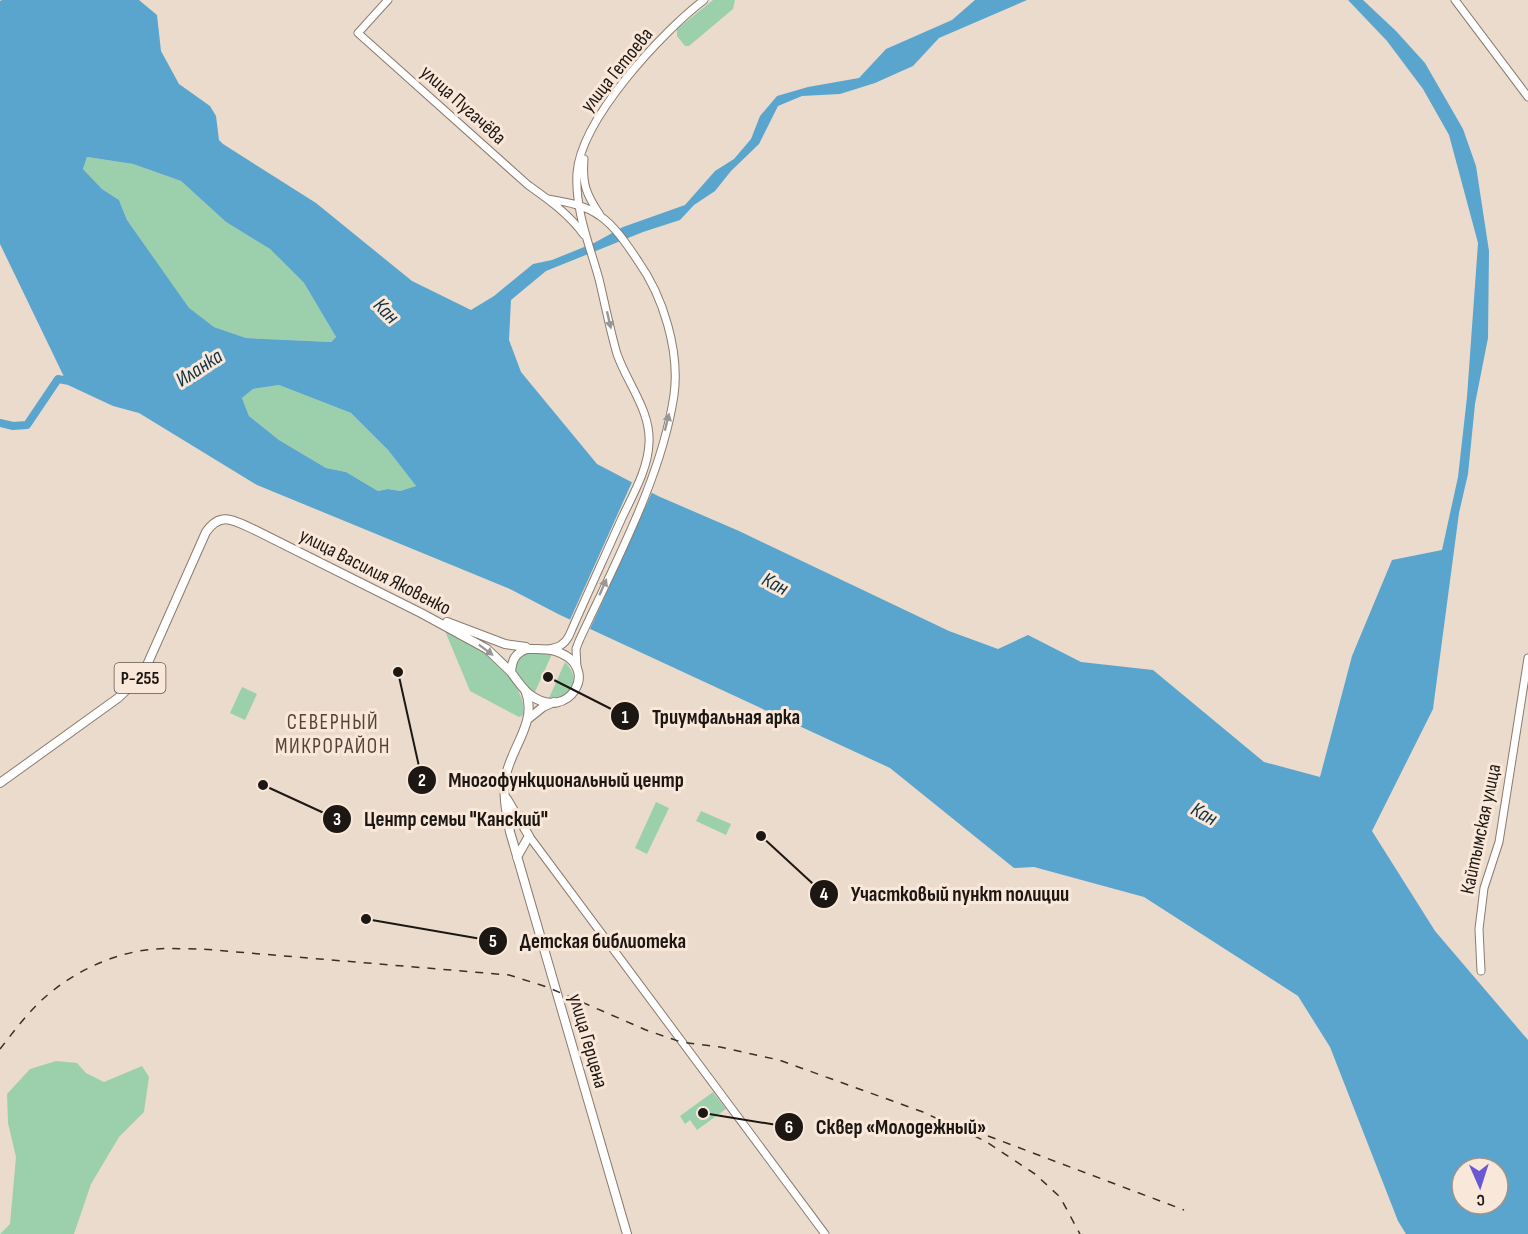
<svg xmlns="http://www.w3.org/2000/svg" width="1528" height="1234" font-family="'Sofia Sans Condensed',sans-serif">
  <rect width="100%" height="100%" fill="#ebdbcd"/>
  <path fill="#9cd0ac" d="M713,0H735L733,9L689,46H685L677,36V29Z
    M87,157L133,164L181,181L226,222L270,249L304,283L336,337L331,342L246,338L214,327L189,309L127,220L119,200L102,189L83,169Z
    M279,385L351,413L388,450L416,486L400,491L388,489L378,491L346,472L326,468L279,440L249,416L242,398L253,389Z
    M445,631C461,640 481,648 494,660C506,671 530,700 522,716L519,717L470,691Z
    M525,652L552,654L534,694L515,671V662Z
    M565,662C576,674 576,681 568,695L549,698Z
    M242,687L257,694L245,720L230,713Z
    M656,802L669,808L647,854L635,848Z
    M701,811L731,824L726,835L696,821Z
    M56,1061L77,1063L86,1073L104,1082L142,1066L149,1077L144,1112L119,1137L91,1184L74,1234H0L10,1224L16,1157L8,1123L7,1094L30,1069Z
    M713,1092L726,1109L697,1130L690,1120L685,1124L680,1116Z"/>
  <path fill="#5aa5cd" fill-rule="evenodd" d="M2,0H139L157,15L161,51L179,84L210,106L216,116L219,140L223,144L316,203L412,281L471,310L494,296L533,264L552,260L594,243L623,227L685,205L715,171L734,159L751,139L760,116L777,96L808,87L859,78L886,49L952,20L975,0H1027L939,38L913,66L875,83L840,94L802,96L778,106L759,144L731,171L715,191L694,205L680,220L643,232L546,271L511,300L509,340L521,372L597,464L658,496L739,531L949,631L998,649L1028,635L1081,662L1153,670L1264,762L1320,777L1352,656L1392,560L1442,550L1458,477L1467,397L1478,243L1449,135L1423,89L1387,41L1348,0H1363L1396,31L1425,63L1463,129L1476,166L1489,251L1488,338L1475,404L1468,474L1459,513L1433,709L1372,831L1435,931L1528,1040V1234H1406L1398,1221L1330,1047L1298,996L1144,897L1034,867L1014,868L890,768L560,615L510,589L257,485L139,413L113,406L68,385L0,244V1ZM87,157L133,164L181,181L226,222L270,249L304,283L336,337L331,342L246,338L214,327L189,308L127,220L119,200L102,189L83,169ZM279,385L351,413L388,450L416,486L400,491L388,489L378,491L346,472L326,468L279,440L249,416L242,398L253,389ZM1462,1168H1498V1204H1462Z"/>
  <path fill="#ebdbcd" d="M633,480L653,490L589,631L569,622Z"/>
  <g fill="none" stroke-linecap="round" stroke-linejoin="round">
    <path stroke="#5aa5cd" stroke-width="8" d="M0,423L13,426L27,425L58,379L75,382"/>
    <defs>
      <path id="secondary" d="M388,0L358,33L528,185C549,200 569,214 584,235
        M1455,0L1528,97
        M584,159C582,184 586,194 600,215
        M548,199C566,202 585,205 600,216C615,226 628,246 638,261C663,296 680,351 674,395C662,477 614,565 579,641L576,649L577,668
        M549,649C559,647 564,645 569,636C586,597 604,558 621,520C632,496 648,470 649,443C651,411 627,383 617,354C610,330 605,304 599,279C589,243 575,211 577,173C581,119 662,32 704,0
        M529,836L825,1234
        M1481,971L1479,929L1484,888L1499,842L1528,658"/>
      <path id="primary" d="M447,622L505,644L526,647
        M527,649C536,649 546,648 555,651C604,666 568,725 529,694C522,688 516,679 511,672C512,660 515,653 527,649Z
        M525,690C539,722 509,749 505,780C503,798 507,815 510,832L627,1234
        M528,719L543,707L554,702
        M0,783L118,698L143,674L206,532C221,510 235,521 255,530L421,613L487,649L511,672
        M507,799L529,836L517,857"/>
    </defs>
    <use href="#secondary" stroke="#8a7b6f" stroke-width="9"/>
    <use href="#primary" stroke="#8a7b6f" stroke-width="10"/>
    <use href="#secondary" stroke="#fff" stroke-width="7"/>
    <use href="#primary" stroke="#fff" stroke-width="8"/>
    <path stroke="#37302a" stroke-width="1.5" stroke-dasharray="8 8" stroke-linecap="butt" d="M0,1049C15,1030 31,1008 50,993C79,969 117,952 155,949C171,948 187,949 202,949L509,975L547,987L646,1030L681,1042L720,1047L779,1060L923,1112L985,1141L1035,1174L1060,1197L1080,1234
      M988,1136L1184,1210"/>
  </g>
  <defs><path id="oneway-solid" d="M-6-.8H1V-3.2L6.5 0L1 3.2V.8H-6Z" transform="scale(1.5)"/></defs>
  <g fill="#999795">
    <use href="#oneway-solid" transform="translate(609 320) rotate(77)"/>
    <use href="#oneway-solid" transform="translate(667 422) rotate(-76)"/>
    <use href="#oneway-solid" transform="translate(603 587) rotate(-66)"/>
    <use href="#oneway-solid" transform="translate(486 650) rotate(37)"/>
  </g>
  <g text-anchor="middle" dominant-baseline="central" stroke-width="6" stroke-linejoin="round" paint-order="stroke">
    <rect fill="#f9e8da" stroke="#5f564f" stroke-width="1.5" x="114.5" y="663" width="51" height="30" rx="4.5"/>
    <g font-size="18" font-weight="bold" fill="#1d1713">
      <text x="140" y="678">Р-255</text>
    </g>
    <g font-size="20" fill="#1d1713" stroke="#f9e8da">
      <text transform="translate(617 70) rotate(-51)">улица Гетоева</text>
      <text transform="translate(463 105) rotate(42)">улица Пугачёва</text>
      <text transform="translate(375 572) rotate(27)">улица Василия Яковенко</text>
      <text transform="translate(1481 829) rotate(-78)">Кайтымская улица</text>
      <text transform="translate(588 1041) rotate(74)">улица Герцена</text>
    </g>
    <g font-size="21" font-style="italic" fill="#0e3142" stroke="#f9e8da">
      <text transform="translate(386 311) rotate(45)">Кан</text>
      <text transform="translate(199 368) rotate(-33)">Иланка</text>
      <text transform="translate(775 584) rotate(27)">Кан</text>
      <text transform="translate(1204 814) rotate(29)">Кан</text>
    </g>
    <g font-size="21" letter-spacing="1.5" fill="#52443a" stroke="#f9e8da">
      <text x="333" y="722">СЕВЕРНЫЙ<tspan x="333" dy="24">МИКРОРАЙОН</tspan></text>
    </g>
  </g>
  <path fill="none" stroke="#1d1713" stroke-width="2" d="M548 677L625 716M398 672L422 780M263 785L337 819M761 836L824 894M366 919L493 941M703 1113L789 1127"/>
  <g fill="#1d1713" stroke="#f9e8da" stroke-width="2">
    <circle cx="548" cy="677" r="6"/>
    <circle cx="398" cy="672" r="6"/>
    <circle cx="263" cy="785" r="6"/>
    <circle cx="761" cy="836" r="6"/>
    <circle cx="366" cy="919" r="6"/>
    <circle cx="703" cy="1113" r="6"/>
    <circle cx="625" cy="716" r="15"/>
    <circle cx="422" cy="780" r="15"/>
    <circle cx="337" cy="819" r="15"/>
    <circle cx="824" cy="894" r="15"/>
    <circle cx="493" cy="941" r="15"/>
    <circle cx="789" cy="1127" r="15"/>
  </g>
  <g font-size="18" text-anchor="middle" font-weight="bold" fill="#fff">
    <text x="625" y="723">1</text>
    <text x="422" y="786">2</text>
    <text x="337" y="825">3</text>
    <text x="824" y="900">4</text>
    <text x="493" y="947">5</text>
    <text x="789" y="1133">6</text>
  </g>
  <g font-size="21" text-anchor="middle" font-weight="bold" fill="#1d1713" stroke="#f9e8da" stroke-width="6" stroke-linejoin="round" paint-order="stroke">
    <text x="726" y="724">Триумфальная арка</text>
    <text x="566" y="787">Многофункциональный центр</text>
    <text x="456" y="826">Центр семьи "Канский"</text>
    <text x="960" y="901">Участковый пункт полиции</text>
    <text x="603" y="948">Детская библиотека</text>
    <text x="901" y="1134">Сквер «Молодежный»</text>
  </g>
  <g transform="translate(1480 1186) rotate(177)"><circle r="28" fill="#f9e8da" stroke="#a1948a" stroke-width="1.5"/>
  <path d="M0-4.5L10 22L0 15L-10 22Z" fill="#6859d3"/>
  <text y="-9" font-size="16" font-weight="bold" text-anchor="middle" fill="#1d1713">С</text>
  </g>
</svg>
